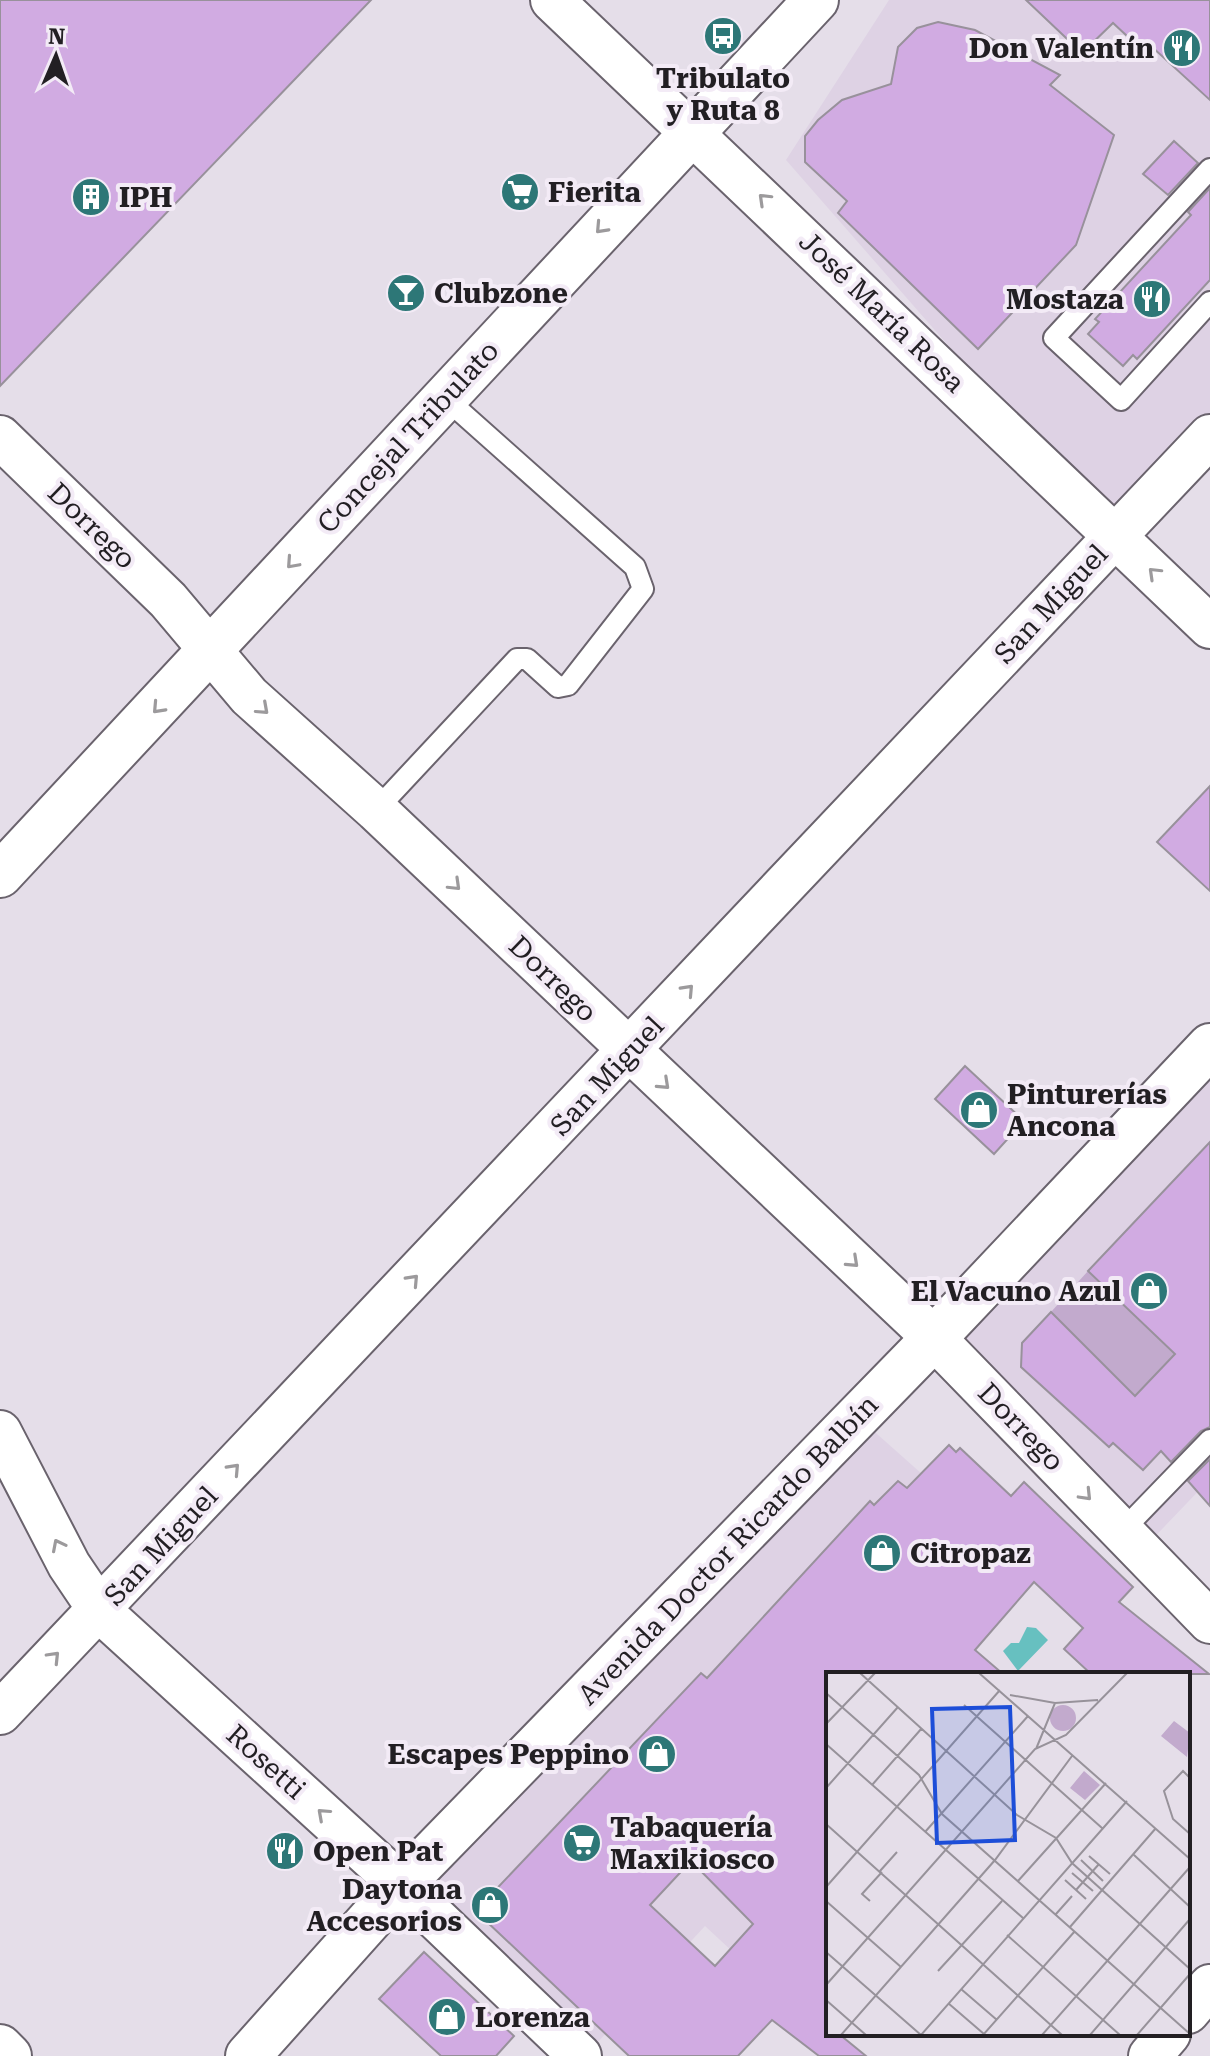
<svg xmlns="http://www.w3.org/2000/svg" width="1210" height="2056" font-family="'Roboto Serif',serif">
  <rect width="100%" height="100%" fill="#e5dee9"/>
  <path fill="#ded2e4" d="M889,0H1210V436L1115,536L786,160Z
    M1210,1046V1479L1141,1551L935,1338Z
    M859,1418L922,1474L955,1584L997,1625L957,1662L828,1674L747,1965L705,1926L585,2056L402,1885Z"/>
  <path fill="#c2aacd" d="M1088,1271L1175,1354L1136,1396L1051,1312Z"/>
  <path fill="#67c0c0" d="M1027,1627L1036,1628L1048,1640L1018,1671L1003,1651L1011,1643H1019Z"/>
  <path fill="#d1abe2" stroke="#98919b" stroke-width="2" fill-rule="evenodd" d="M0,0H371L0,386Z
    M1026,0H1210V100L1150,45L1143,51L1113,23L1082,53Z
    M938,22L975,30L1060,75L1050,85L1114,135L1076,245L978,349L838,213L847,201L805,162V136L818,120L842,100L891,84L898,47L917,28Z
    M1174,141L1198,163L1168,195L1143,174Z
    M1210,188V280L1137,359L1133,355L1123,366L1088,334L1099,322L1095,319L1191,215L1188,212Z
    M1210,786V891L1157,842Z
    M965,1066L1024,1121L994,1154L935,1099Z
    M1210,1142V1427L1201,1431L1171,1462L1161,1451L1143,1470L1113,1443L1109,1447L1021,1367L1022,1343L1051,1312L1135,1396L1175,1354L1088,1271Z
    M949,1445L956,1452L960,1448L1011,1496L1024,1482L1133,1587L1119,1602L1209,1674H1091L1064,1649L1083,1628L1034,1582L975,1650L1003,1674H828V2034H839L866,2056H819L772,2020L738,2056H629L485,1920V1901L701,1673L707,1678L870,1501L874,1505L898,1481L907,1488ZM691,1861L753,1924L715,1966L650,1905Z
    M1210,1459V1506L1188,1481Z
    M424,1952L514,2036L496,2056H441L379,1999Z"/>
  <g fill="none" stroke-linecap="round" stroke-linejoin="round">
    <defs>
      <path id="lane" d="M1210,169L1054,338L1121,400L1210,302
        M376,810L517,659H527L558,687L568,685L643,589L635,567L444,397
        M1122,1531L1210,1440"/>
      <path id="street" d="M552,0L1210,627
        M0,437L168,600L249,696L376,810L934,1338L1210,1622
        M0,1432L69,1565L100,1611L401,1885L580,2056
        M0,1713L1210,436
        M1188,2012L1210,1986
        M1150,2056L1169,2034"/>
      <path id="secondary" d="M0,875L816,0
        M0,2047L9,2056"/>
      <path id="primary" d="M248,2056L401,1885L934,1338L1210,1046"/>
    </defs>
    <use href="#lane" stroke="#6a636d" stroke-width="24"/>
    <use href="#street" stroke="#6a636d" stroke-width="46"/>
    <use href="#secondary" stroke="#6a636d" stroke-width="48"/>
    <use href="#primary" stroke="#6a636d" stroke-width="48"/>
    <use href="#lane" stroke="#fff" stroke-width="20"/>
    <use href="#street" stroke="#fff" stroke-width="42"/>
    <use href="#secondary" stroke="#fff" stroke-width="44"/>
    <use href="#primary" stroke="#fff" stroke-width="44"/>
  </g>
  <defs><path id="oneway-chevron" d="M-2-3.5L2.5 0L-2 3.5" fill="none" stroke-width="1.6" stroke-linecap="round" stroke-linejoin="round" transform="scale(2)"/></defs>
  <g stroke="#9c9a9c">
    <use href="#oneway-chevron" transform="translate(764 199) rotate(-136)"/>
    <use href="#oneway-chevron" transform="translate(601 228) rotate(133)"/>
    <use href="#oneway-chevron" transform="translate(292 563) rotate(132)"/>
    <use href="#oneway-chevron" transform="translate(1154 573) rotate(-136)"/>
    <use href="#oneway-chevron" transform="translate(158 708) rotate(133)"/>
    <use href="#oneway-chevron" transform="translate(263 709) rotate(42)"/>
    <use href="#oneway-chevron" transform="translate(455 885) rotate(44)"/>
    <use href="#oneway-chevron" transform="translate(688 990) rotate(-47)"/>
    <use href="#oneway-chevron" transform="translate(664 1084) rotate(43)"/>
    <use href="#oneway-chevron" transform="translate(853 1262) rotate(43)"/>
    <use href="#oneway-chevron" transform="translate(413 1280) rotate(-47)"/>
    <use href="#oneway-chevron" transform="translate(234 1469) rotate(-47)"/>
    <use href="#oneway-chevron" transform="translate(1086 1495) rotate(46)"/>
    <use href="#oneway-chevron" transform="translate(58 1545) rotate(-117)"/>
    <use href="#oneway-chevron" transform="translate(54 1657) rotate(-46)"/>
    <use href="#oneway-chevron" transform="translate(323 1814) rotate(-138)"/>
  </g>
  <defs>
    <symbol id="bus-disc" viewBox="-11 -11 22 22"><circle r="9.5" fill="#2d7777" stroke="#f3ebf6"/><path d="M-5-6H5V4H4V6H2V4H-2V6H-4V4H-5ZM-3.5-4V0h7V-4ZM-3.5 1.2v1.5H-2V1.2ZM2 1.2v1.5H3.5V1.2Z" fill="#fff"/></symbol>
    <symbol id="restaurant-disc" viewBox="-11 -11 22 22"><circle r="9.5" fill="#2d7777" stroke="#f3ebf6"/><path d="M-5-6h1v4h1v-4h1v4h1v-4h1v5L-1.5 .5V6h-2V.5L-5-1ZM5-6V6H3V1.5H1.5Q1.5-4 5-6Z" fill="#fff"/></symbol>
    <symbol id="supermarket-disc" viewBox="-11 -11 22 22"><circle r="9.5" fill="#2d7777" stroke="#f3ebf6"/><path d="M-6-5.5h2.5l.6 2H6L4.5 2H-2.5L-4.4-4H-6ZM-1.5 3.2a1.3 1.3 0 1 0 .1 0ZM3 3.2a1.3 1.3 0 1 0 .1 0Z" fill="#fff"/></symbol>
    <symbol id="building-disc" viewBox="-11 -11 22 22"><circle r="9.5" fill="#2d7777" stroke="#f3ebf6"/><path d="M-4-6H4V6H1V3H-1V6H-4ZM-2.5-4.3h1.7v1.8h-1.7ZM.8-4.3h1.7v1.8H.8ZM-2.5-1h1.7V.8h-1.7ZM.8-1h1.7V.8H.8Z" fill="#fff"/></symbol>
    <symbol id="bar-disc" viewBox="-11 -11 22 22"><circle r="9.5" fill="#2d7777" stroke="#f3ebf6"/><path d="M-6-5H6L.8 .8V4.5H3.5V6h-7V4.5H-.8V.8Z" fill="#fff"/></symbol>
    <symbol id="shop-disc" viewBox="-11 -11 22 22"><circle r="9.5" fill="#2d7777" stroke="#f3ebf6"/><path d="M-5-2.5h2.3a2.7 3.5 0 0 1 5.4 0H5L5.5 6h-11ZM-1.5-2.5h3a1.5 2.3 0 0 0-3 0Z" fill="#fff"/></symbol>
  </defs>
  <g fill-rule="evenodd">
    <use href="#bus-disc" x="701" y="14" width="44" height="44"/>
    <use href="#restaurant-disc" x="1160" y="26" width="44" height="44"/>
    <use href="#supermarket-disc" x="498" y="170" width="44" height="44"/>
    <use href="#building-disc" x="69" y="175" width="44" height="44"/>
    <use href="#bar-disc" x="384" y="271" width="44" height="44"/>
    <use href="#restaurant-disc" x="1130" y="277" width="44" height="44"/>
    <use href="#shop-disc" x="957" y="1088" width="44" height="44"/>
    <use href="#shop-disc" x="1127" y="1269" width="44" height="44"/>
    <use href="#shop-disc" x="860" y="1531" width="44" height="44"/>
    <use href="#shop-disc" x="635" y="1732" width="44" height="44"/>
    <use href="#supermarket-disc" x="560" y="1821" width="44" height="44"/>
    <use href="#restaurant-disc" x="263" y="1829" width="44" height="44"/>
    <use href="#shop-disc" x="468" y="1883" width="44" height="44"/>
    <use href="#shop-disc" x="425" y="1995" width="44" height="44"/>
  </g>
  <g text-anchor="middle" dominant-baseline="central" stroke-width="8" stroke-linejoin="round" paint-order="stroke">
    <g font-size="28" font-weight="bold" fill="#221f23" stroke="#f3ebf6" text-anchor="start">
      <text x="1154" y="48" text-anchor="end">Don Valentín</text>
      <text x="723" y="78" text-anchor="middle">Tribulato<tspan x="723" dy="32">y Ruta 8</tspan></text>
      <text x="548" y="192">Fierita</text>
      <text x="119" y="197">IPH</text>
      <text x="434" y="293">Clubzone</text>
      <text x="1124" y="299" text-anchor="end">Mostaza</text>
      <text x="1007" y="1094">Pinturerías<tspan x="1007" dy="32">Ancona</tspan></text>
      <text x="1121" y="1291" text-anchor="end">El Vacuno Azul</text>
      <text x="910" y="1553">Citropaz</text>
      <text x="629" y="1754" text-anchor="end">Escapes Peppino</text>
      <text x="610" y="1827">Tabaquería<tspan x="610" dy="32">Maxikiosco</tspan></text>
      <text x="313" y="1851">Open Pat</text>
      <text x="462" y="1889" text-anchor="end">Daytona<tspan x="462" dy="32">Accesorios</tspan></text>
      <text x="475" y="2017">Lorenza</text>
    </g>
    <g font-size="28" fill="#221f23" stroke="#f3ebf6">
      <text transform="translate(882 312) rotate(44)">José María Rosa</text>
      <text transform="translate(408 437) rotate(-47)">Concejal Tribulato</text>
      <text transform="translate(92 526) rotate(44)">Dorrego</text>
      <text transform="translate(1051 604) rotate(-47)">San Miguel</text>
      <text transform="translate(553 979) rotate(44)">Dorrego</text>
      <text transform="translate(607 1076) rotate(-47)">San Miguel</text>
      <text transform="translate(1021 1427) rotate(46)">Dorrego</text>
      <text transform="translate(161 1546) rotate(-47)">San Miguel</text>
      <text transform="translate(728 1550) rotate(-46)">Avenida Doctor Ricardo Balbín</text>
      <text transform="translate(266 1762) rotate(42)">Rosetti</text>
    </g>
  </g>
  <g transform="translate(826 1672)">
    <rect width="364" height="364" fill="#e5dee9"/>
    <path d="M224 46a13 13 0 1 1 26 0a13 13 0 1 1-26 0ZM348,49L364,61L361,85L335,64ZM258,99L274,113L259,128L244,116Z" fill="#c2aacd"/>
    <path fill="none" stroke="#97929a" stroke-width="2" d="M34,1L191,143L230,166L246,191L364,297M153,1L364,187M0,21L93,103L116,142L364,362M184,23L229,31L272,28M138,33L276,156M0,52L49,1M0,72L197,246M210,77L229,31M364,106L357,99L338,119L347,147L364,162M46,113L96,56M0,116L72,35M0,152L236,363M99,160L202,44M308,183L364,235M263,184L284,202M255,188L277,209M54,199L71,180M246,201L267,219M239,208L260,227M192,209L280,111M0,215L174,18M250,218L273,192M0,229L75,295M44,229L36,222L56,200M230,242L246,224M244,255L330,156M181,263L294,363M0,280L95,363M112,299L176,229M0,313L209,77L240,63L301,1M135,317L171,348M0,328L40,363M122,331L158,362M15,363L169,188L246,84M95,363L301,129M157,363L249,259M216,363L364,195M264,363L364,247M311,363L364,302"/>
    <path fill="#1d4ed8" fill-opacity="0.15" stroke="#1d4ed8" stroke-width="4" d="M184,35L189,168L111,171L106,37Z"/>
    <rect width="364" height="364" fill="none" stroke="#221f23" stroke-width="4"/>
  </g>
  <g transform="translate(56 56) rotate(2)" stroke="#f3ebf6" stroke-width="6" paint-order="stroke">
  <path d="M0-6L14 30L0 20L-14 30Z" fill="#221f23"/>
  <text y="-12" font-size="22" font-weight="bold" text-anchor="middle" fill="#221f23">N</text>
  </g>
</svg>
